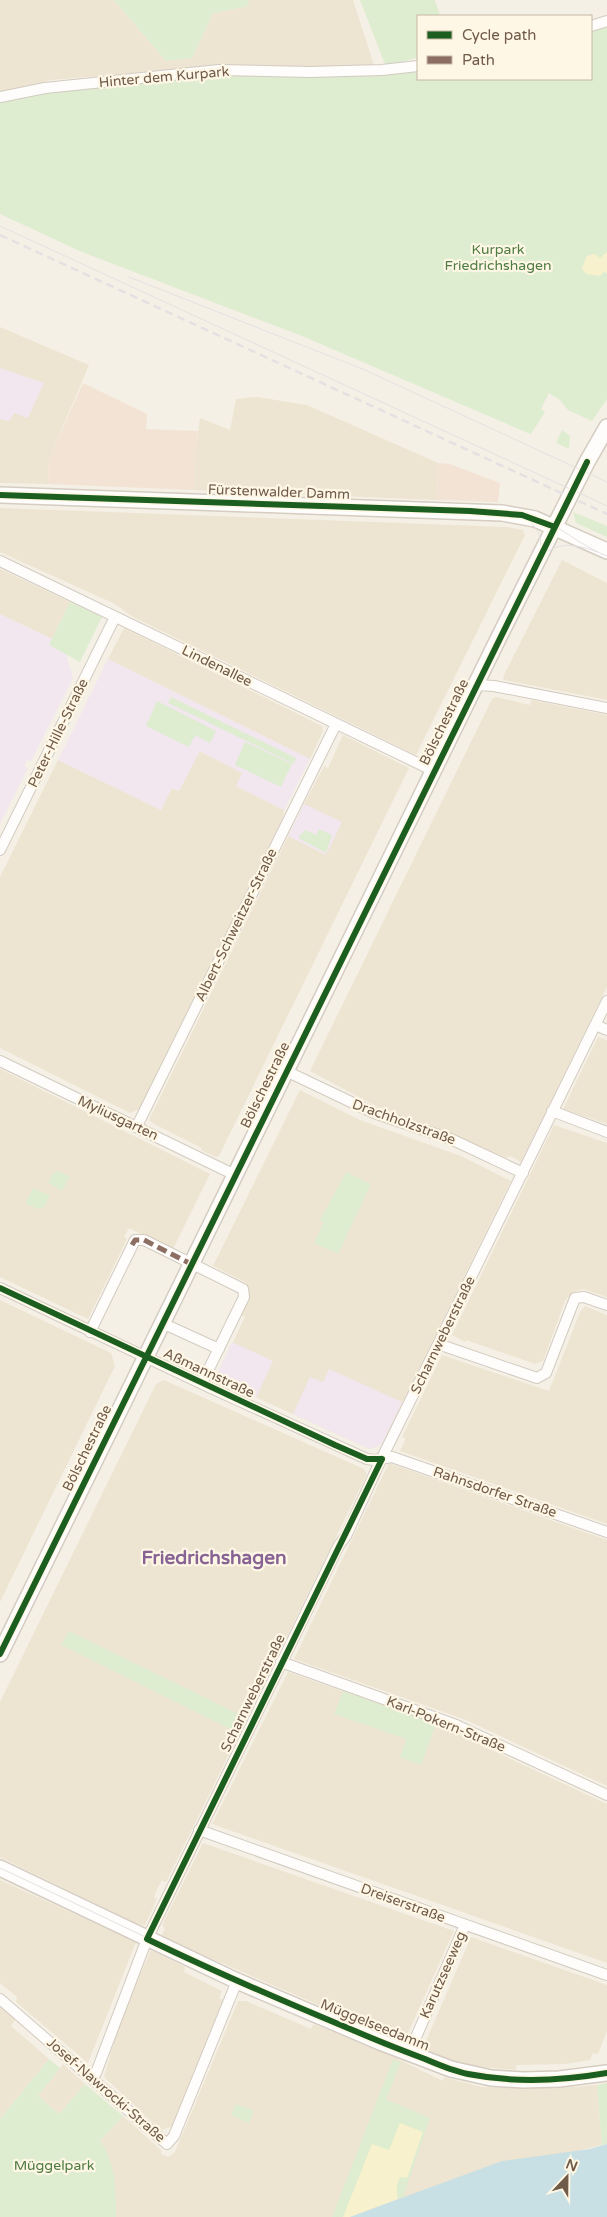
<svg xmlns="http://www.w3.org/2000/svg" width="607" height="2217" font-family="'Varela Round',sans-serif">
  <rect width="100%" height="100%" fill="#f5f0e5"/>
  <path fill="#eee4d2" d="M0,0H114L166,61L192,58L213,13L248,6V0H353L374,65L320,67L214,66L51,80L0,93Z
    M0,327L89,365L49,459L48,484L0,483Z
    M257,397L307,405L438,463L437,500L194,490V462L200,418L230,430L236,399Z
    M0,508L507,527L523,530L525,535L416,755L133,617L115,604L0,552Z
    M562,560L607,583V700L504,680L503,677Z
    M0,569L70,602L52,639L0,614Z
    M124,628L322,726L323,731L310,759L108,659Z
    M496,697L530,705L531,700L607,715V987L521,1162L510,1156L506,1158L447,1132L393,1115L310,1071L492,699Z
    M343,735L409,768L219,1156L216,1157L201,1150L202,1148L154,1124L149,1120L304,804L324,766L328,768Z
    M199,751L243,773L236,786L284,810L283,817L139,1109L130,1113L0,1048V877L58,760L161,810L172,788L179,791Z
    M598,1037L607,1040V1124L563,1109Z
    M0,1069L210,1174L173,1249L129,1228L124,1237L127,1239L88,1319L0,1277Z
    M300,1090L360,1120L461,1156L511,1181L382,1444L370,1449L215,1379L245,1317L241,1315L250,1299L247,1297L245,1288L247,1283L213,1266Z
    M554,1125L607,1143V1297L583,1289L573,1292L565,1301L543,1361L535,1364L466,1340L465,1342L452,1335Z
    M0,1300L111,1353L115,1366L0,1602Z
    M585,1306L607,1315V1524L400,1451L406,1438L402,1437L442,1355L549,1391L580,1312Z
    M164,1380L364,1469L367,1474L171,1872L166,1882L162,1880L157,1889L154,1897L157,1899L145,1925L137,1924L0,1857V1702L156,1384Z
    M389,1463L607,1540V1786L466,1720L294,1659Z
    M288,1672L436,1724L607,1804V1963L212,1824Z
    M203,1843L454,1931L404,2042L164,1938L162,1934L165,1929L162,1925Z
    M0,1880L136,1942L88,2063L16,2002L17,1997L0,1983Z
    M471,1937L607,1985V2031L598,2054L593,2053L590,2060L565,2064L516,2065V2070L469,2066L422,2050Z
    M151,1950L185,1967L184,1972L222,1991L219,1998L223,2000L173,2126L161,2130L104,2077L120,2021Z
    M238,2001H246L311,2029L313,2024L394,2057L443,2081L444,2077L481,2087L513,2088L577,2087L597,2085L602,2145L447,2182L350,2217H116L111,2168L108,2158L100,2141L123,2116L161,2150V2154L168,2157L175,2152Z
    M0,2007L15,2020L11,2026L49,2059L0,2119Z
    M63,2064L85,2084L59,2114L38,2096Z"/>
  <path fill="#f3e3d5" d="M83,383L147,414L146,429L198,431L194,462V490L48,484L49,459Z
    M438,463L450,464L500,483L498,502L437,500Z"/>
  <path fill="#f2e6ef" d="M0,368L44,383L28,418L14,413L10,421L0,419Z
    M0,614L52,639L49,645L66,654L73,678L31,761L27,760L24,766L28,768L0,824Z
    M108,659L310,759L284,810L236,786L242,773L200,751L179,791L172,788L161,810L58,760Z
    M304,804L342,822L326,855L288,836Z
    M232,1342L273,1361L256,1398L215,1379Z
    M329,1369L402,1402L382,1444L370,1449L293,1414L310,1377L323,1382Z"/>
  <path fill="#deecd0" d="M114,0H248L249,6L213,13L192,58L166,61Z
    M360,0H435L440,16H418V57L394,65L385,64Z
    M607,27V399L592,421L568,410L560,400L549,393L541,409L545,412L531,434L528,433L302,336L82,252L0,214V100L65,88L220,75L418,69V79H591V32Z
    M562,430L570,436L569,449L556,443Z
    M573,512L607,526V537L576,523Z
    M70,602L102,617L80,662L49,645Z
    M171,697L296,758L294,764L168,703Z
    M157,701L216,731L210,743L195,735L189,747L146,726Z
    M245,742L292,764L281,787L235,765Z
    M319,829L332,835L326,853L300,839L299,836L306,830L316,835Z
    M57,1171L70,1176L62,1191L48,1183L52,1174Z
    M346,1172L371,1184L338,1254L314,1243L324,1222L320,1220Z
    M33,1188L50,1196L44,1207L38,1209L28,1205L26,1201Z
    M69,1631L247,1718L240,1734L61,1645Z
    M343,1691L436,1724L421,1765L400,1757L406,1739L334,1714Z
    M49,2059L60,2068L38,2096L59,2114L85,2084L123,2116L100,2141C116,2161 116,2192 116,2217H0V2119Z
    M393,2059L401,2062L386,2099L430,2118L403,2197L350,2217H332Z
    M607,2083V2144L602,2145L597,2085Z
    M236,2104L254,2111L249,2123L231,2115Z"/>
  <path fill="#f8f1ce" d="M607,252V274L605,271L600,276L586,274L582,268L587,256L595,254L600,258Z
    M400,2123L423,2132L407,2178L400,2177C396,2184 396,2192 398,2199L350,2217H343L372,2144L389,2150Z"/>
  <path fill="#c8dfe4" d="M607,2140V2217H350L502,2161L590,2149L607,2144Z"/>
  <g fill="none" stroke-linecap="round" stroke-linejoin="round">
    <defs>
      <path id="street" d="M591,26L607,21
        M0,97L45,88L219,70L310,72L382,70L418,66
        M0,561L434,771
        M477,685L494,686L607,708
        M0,850L115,617
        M595,1025L607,1030
        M0,1061L235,1175
        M286,1071L374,1113L453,1140L523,1173
        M552,1111L607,1132
        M137,1126L336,724
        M0,1288L211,1388L367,1459L374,1460L392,1457L607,1532
        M162,1323L219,1349
        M90,1332L135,1240H144L243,1289L244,1297L202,1383
        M438,1344L537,1378L546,1373L575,1298L584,1297L607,1305
        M281,1662L456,1725L607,1795
        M199,1830L607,1975
        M0,1999L167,2144L174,2136L237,1981
        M409,2053L465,1925
        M92,2077L96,2073L147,1939L339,1545L346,1536L378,1466L607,1001"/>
      <path id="secondary" d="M0,495L502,513L535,519L607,551
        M0,1654L499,637L587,462L607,427
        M0,1868L237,1981L380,2042L451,2069L491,2078L523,2080L559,2079L607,2073"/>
    </defs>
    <use href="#street" stroke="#d3cbc1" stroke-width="12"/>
    <use href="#secondary" stroke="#d5ccc2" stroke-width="18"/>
    <use href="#street" stroke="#fefdfb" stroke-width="10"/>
    <use href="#secondary" stroke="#fefdfb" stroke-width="15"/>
    <path stroke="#e4e1e2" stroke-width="1" d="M0,226L607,506
      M129,277L365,370L607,482
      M0,493L520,511C549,517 572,540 598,552
      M539,559C558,537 584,546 607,556
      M0,1657L539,562C547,531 531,515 501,510
      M0,1868C110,1919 218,1974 330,2021C371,2038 421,2063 464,2073C511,2085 561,2082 607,2073"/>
    <path stroke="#e4e1e2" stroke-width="2.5" stroke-dasharray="8 5" stroke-linecap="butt" d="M0,235L607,514"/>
    <path stroke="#8d6e63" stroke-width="5" stroke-dasharray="10 5" stroke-linecap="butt" d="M132,1245L135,1240H144L191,1264"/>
    <defs>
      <path id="cycleway" d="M0,495L470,511L522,515L555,527
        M0,1288L335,1445L367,1459H382
        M382,1459L147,1939C215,1972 285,2002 355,2031C378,2041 401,2050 425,2059C439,2065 453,2071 468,2074C514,2083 561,2081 607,2073
        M0,1654L587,462"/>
    </defs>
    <use href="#cycleway" stroke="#fff7e5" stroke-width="9"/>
    <use href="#cycleway" stroke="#1b5e20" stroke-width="6"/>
  </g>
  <g text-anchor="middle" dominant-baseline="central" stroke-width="4.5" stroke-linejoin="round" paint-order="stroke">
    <g font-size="14" fill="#705a48" stroke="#fff7e5">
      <text transform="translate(164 77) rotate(-5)">Hinter dem Kurpark</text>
      <text transform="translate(279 492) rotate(2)">Fürstenwalder Damm</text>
      <text transform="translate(217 666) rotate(26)">Lindenallee</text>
      <text transform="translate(444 722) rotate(-64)">Bölschestraße</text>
      <text transform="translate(58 733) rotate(-64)">Peter-Hille-Straße</text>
      <text transform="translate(236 925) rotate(-64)">Albert-Schweitzer-Straße</text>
      <text transform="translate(265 1085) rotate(-64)">Bölschestraße</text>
      <text transform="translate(118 1118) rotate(25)">Myliusgarten</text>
      <text transform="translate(404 1122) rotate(20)">Drachholzstraße</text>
      <text transform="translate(443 1335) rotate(-64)">Scharnweberstraße</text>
      <text transform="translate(209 1373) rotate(25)">Aßmannstraße</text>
      <text transform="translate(87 1448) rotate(-64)">Bölschestraße</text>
      <text transform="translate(495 1492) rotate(19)">Rahnsdorfer Straße</text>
      <text transform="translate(253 1693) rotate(-64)">Scharnweberstraße</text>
      <text transform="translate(446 1724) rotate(22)">Karl-Pokern-Straße</text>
      <text transform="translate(403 1903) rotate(20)">Dreiserstraße</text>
      <text transform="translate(443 1975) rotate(-66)">Karutzseeweg</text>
      <text transform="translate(375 2025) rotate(22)">Müggelseedamm</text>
      <text transform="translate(106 2090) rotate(41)">Josef-Nawrocki-Straße</text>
    </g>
    <g font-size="14" fill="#4f7c43" stroke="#fff7e5">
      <text x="498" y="249">Kurpark<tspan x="498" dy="16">Friedrichshagen</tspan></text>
      <text x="54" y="2165">Müggelpark</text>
    </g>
    <g font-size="19" font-weight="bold" fill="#886494" stroke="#fff7e5">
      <text x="214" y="1558">Friedrichshagen</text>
    </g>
  </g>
  <rect x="417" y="15" width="175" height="65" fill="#fff7e5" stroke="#c6b8a6"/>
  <rect x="427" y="31" width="25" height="8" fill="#1b5e20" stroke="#c6b8a6"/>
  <text x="462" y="40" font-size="15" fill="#705a48">Cycle path</text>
  <rect x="427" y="56" width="25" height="8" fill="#8d6e63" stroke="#c6b8a6"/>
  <text x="462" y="65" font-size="15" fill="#705a48">Path</text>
  <g transform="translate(567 2177) rotate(22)" stroke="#fff7e5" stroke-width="4" paint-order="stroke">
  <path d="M0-4L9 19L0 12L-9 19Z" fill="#705a48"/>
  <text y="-8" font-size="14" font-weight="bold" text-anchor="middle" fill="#705a48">N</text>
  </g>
</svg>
